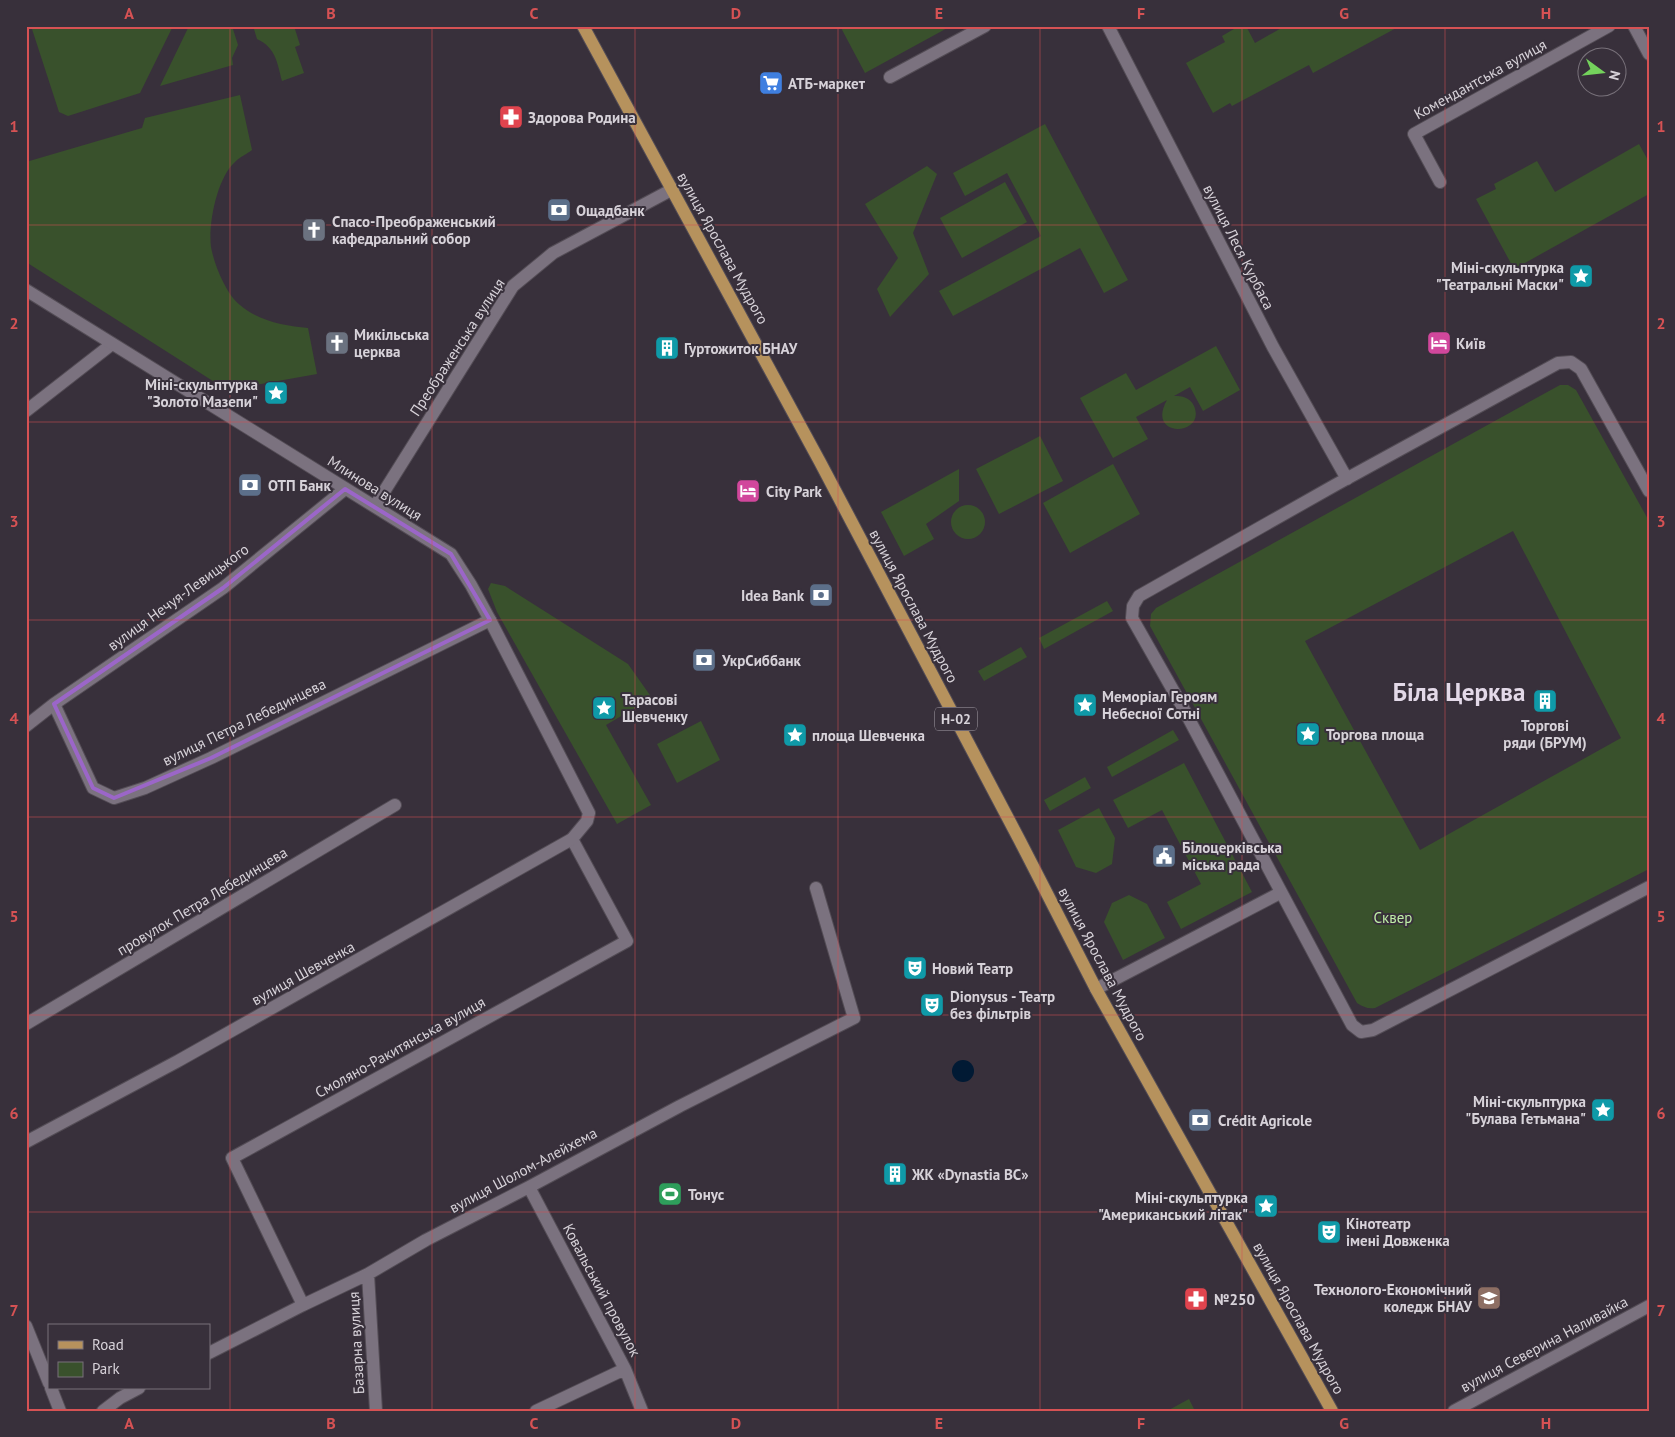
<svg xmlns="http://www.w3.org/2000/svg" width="1675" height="1437" font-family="'PT Sans',sans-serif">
  <rect width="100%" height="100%" fill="#38303b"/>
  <path fill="#39512c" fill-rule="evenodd" d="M31,26H173L140,93L68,116L59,112Z
    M189,26H232L238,45L232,58L233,65L160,86Z
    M253,26H294L300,45L295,47L304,73L282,81C277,62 276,48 257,39Z
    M840,26H951L865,73Z
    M1239,26H1246L1255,43L1285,26H1400L1313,73L1309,65L1232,106L1230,103L1213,113L1186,63L1225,42L1222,36Z
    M240,95L252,150C247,154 240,157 236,161C217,177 208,224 211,247C214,264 226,294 240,305C258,321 285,326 308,328L317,374L227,390L26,262V162L142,128L145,118Z
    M1045,124L1128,280L1104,293L1080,248L953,316L939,291L1041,236L1007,173L965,196L953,173Z
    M1639,144L1649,162V194L1514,269L1476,199L1496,189L1494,184L1537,161L1555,192Z
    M927,166L937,174L913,233L929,274L890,317L877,289L898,258L865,204Z
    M1005,182L1027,222L962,258L940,218Z
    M1216,346L1240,390L1203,411L1190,387L1174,396C1182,396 1190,397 1194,406C1207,436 1145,439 1167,400L1136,417L1148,439L1113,458L1080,398L1126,373L1136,390Z
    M1560,385H1568L1576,390L1649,521V869L1375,1008C1368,1009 1363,1007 1357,1003L1150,626L1151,614L1156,608ZM1513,531L1621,738L1420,850L1305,641Z
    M1040,436L1063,481L999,514L976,469Z
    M1113,464L1140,514L1070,553L1043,503Z
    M959,469V501L926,524L934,539L904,556L881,512Z
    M951 522a17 17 0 1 1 34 0a17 17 0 1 1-34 0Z
    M491,583L505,586L628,664L652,698L606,725L651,805L617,824L497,612L488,589Z
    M1107,601L1113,611L1044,649L1039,638Z
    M1021,647L1027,657L984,681L978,671Z
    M701,721L720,760L677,783L657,744Z
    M1173,730L1179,740L1112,777L1107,767Z
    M1184,763L1252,892L1181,929L1167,902L1201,884L1162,810L1128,828L1113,800Z
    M1085,777L1091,788L1050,811L1044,800Z
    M1099,808L1115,838L1112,864L1096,873L1076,867L1058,830Z
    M1129,895L1147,904L1165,938L1123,960L1104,922L1112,903Z
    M1189,1399L1195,1411H1167Z"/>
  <path fill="#011a34" d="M952 1071a11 11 0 1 1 22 0a11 11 0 1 1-22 0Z"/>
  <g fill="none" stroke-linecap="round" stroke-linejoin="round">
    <defs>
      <path id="street" d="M1108,26L1273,347L1347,479
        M890,77L985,26
        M1440,182L1414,134L1609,26
        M26,411L112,344
        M1649,491L1581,369L1571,362L1558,363L1337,484L1139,596L1133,606L1132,618L1182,706L1352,1025L1361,1032L1373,1030L1649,887
        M375,506L513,286L553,253L673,189
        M54,704L93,788L114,798L145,788L211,758L490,620
        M26,726L54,704L223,588L345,489
        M1096,989L1280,893
        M26,1024L395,805
        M529,1187L625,1369L642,1411
        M368,1274L376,1411
        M303,1305L232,1158L627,941L572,839
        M209,1353L303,1305L368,1274L426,1240L529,1187L680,1106L854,1018L816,888
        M103,1411L120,1398L139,1388
        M536,1411L625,1369"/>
      <path id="secondary" d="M1634,26L1649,54
        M26,290L451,554L471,585L490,620L589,813L587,821L572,839L178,1061L26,1142
        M26,1326L49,1383
        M51,1388L60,1411
        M1454,1411L1649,1306"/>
      <path id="primary" d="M583,26L820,462L1020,841L1096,989L1332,1411"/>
    </defs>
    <use href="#street" stroke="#534c55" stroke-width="14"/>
    <use href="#secondary" stroke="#534c55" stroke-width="14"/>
    <use href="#primary" stroke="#534c55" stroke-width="14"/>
    <use href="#street" stroke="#7b727f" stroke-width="12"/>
    <use href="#secondary" stroke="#7b727f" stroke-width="12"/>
    <use href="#primary" stroke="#b6925d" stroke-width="12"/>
  </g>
  <path fill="none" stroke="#9b66c8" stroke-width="4" stroke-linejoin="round" d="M345,489L451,554L490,620L211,758L114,798L93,788L54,704L223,588Z"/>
  <path fill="none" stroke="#d65254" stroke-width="1" stroke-opacity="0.55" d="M230,26V1411M432,26V1411M635,26V1411M838,26V1411M1040,26V1411M1242,26V1411M1445,26V1411M26,225H1649M26,422H1649M26,620H1649M26,817H1649M26,1015H1649M26,1212H1649"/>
  <defs>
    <symbol id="supermarket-square" viewBox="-11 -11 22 22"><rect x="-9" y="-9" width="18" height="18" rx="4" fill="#3f7fe0" stroke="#38303b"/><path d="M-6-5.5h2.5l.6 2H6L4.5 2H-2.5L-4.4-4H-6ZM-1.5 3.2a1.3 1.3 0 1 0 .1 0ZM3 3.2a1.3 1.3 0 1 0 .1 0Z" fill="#fff"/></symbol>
    <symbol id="pharmacy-square" viewBox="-11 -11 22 22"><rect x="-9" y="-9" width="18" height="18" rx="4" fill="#e0444e" stroke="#38303b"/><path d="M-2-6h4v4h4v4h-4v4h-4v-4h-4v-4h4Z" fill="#fff"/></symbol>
    <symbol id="bank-square" viewBox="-11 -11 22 22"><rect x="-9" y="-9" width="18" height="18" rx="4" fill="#5c6f8a" stroke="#38303b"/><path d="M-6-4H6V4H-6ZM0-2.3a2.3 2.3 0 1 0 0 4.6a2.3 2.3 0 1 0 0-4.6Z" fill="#fff"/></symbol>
    <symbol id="church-square" viewBox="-11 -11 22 22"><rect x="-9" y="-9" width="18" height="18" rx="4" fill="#6b7280" stroke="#38303b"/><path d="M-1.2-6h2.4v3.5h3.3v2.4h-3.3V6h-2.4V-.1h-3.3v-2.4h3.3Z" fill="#fff"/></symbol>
    <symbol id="sight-square" viewBox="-11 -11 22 22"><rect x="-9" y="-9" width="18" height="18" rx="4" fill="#0f9aa8" stroke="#38303b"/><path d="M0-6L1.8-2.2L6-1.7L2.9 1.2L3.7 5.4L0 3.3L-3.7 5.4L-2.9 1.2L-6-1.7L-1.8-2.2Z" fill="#fff"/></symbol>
    <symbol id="hotel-square" viewBox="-11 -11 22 22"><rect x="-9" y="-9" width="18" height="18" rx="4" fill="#d1479c" stroke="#38303b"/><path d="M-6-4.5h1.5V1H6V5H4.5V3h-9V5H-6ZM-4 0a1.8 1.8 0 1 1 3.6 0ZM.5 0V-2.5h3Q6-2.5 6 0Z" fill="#fff"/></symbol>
    <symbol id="building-square" viewBox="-11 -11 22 22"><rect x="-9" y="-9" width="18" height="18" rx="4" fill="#0f9aa8" stroke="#38303b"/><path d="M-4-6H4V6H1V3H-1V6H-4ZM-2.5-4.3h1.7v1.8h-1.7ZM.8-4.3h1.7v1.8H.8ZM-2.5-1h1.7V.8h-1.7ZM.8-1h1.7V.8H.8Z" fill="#fff"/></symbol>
    <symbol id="civic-square" viewBox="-11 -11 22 22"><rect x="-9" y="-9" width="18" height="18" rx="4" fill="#5c6f8a" stroke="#38303b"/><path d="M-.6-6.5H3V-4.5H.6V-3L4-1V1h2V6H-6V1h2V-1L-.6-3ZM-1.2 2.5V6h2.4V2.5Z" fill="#fff"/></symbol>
    <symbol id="theatre-square" viewBox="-11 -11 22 22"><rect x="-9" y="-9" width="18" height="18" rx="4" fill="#0f9aa8" stroke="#38303b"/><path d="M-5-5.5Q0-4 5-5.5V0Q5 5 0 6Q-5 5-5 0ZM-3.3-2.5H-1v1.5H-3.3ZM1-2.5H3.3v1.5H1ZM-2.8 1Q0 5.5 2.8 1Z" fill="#fff"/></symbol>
    <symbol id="stadium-square" viewBox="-11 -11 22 22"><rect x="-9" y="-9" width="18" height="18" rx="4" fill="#2e9e5b" stroke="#38303b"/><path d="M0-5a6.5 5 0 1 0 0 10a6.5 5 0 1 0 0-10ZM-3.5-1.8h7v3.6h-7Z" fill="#fff"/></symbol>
    <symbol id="university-square" viewBox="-11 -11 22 22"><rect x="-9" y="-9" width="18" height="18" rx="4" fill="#8d6e63" stroke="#38303b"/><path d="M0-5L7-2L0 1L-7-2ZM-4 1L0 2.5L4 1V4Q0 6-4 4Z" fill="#fff"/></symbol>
  </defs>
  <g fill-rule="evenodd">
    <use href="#supermarket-square" x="757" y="69" width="28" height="28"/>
    <use href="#pharmacy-square" x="497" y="103" width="28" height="28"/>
    <use href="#bank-square" x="545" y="196" width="28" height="28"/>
    <use href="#church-square" x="300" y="216" width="28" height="28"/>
    <use href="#sight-square" x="1567" y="262" width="28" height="28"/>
    <use href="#church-square" x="323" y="329" width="28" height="28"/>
    <use href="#hotel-square" x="1425" y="329" width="28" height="28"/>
    <use href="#building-square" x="653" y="334" width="28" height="28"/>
    <use href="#sight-square" x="262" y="379" width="28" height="28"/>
    <use href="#bank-square" x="236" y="471" width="28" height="28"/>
    <use href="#hotel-square" x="734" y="477" width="28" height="28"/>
    <use href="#bank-square" x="807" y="581" width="28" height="28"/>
    <use href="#bank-square" x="690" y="646" width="28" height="28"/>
    <use href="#building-square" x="1531" y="687" width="28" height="28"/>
    <use href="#sight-square" x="1071" y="691" width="28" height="28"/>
    <use href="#sight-square" x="590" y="694" width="28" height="28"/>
    <use href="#sight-square" x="1294" y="720" width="28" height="28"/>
    <use href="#sight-square" x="781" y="721" width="28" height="28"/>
    <use href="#civic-square" x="1150" y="842" width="28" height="28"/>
    <use href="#theatre-square" x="901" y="954" width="28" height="28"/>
    <use href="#theatre-square" x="918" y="991" width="28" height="28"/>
    <use href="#sight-square" x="1589" y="1096" width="28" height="28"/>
    <use href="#bank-square" x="1186" y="1106" width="28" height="28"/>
    <use href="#building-square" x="881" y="1160" width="28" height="28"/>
    <use href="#stadium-square" x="656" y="1180" width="28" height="28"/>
    <use href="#sight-square" x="1252" y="1192" width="28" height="28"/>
    <use href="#theatre-square" x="1315" y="1218" width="28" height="28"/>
    <use href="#university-square" x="1475" y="1284" width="28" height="28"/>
    <use href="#pharmacy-square" x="1182" y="1285" width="28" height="28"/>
  </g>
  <g text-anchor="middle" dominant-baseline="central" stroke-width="4" stroke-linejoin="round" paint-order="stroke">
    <rect fill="#38303b" stroke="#a7a1aa" stroke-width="1" x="935" y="707.5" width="42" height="23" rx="4"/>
    <g font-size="14" font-weight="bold" fill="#d7d2d9">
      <text x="956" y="719">Н-02</text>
    </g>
    <g font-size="15" fill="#d7d2d9" stroke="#38303b">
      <text transform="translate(1480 79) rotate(-29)">Комендантська вулиця</text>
      <text transform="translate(1239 247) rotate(63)">вулиця Леся Курбаса</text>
      <text transform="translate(723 248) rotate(61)">вулиця Ярослава Мудрого</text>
      <text transform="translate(457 347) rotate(-57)">Преображенська вулиця</text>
      <text transform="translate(375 488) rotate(32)">Млинова вулиця</text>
      <text transform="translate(178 597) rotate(-36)">вулиця Нечуя-Левицького</text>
      <text transform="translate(914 606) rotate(62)">вулиця Ярослава Мудрого</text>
      <text transform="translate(244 722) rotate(-26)">вулиця Петра Лебединцева</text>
      <text transform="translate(202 901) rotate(-31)">провулок Петра Лебединцева</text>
      <text transform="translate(1103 964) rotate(62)">вулиця Ярослава Мудрого</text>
      <text transform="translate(303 973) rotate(-29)">вулиця Шевченка</text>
      <text transform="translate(400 1047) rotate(-29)">Смоляно-Ракитянська вулиця</text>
      <text transform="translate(523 1170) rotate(-28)">вулиця Шолом-Алейхема</text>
      <text transform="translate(602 1290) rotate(62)">Ковальський провулок</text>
      <text transform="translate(1299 1318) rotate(61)">вулиця Ярослава Мудрого</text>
      <text transform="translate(356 1343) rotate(-93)">Базарна вулиця</text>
      <text transform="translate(1544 1344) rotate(-28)">вулиця Северина Наливайка</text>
    </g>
    <g font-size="15" font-weight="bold" fill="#d7d2d9" stroke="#38303b" text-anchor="start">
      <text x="788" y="83">АТБ-маркет</text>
      <text x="528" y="117">Здорова Родина</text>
      <text x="576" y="210">Ощадбанк</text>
      <text x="332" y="221">Спасо-Преображенський<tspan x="332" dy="17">кафедральний собор</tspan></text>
      <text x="1564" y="267" text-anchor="end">Міні-скульптурка<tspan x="1564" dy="17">"Театральні Маски"</tspan></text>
      <text x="354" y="334">Микільська<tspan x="354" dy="17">церква</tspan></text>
      <text x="1456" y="343">Київ</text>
      <text x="684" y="348">Гуртожиток БНАУ</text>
      <text x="258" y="384" text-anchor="end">Міні-скульптурка<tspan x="258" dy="17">"Золото Мазепи"</tspan></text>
      <text x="268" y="485">ОТП Банк</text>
      <text x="766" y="491">City Park</text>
      <text x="804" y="595" text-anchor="end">Idea Bank</text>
      <text x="722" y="660">УкрСиббанк</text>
      <text x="1102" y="696">Меморіал Героям<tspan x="1102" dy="17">Небесної Сотні</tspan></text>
      <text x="622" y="699">Тарасові<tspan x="622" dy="17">Шевченку</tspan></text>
      <text x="1545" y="725" text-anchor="middle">Торгові<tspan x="1545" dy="17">ряди (БРУМ)</tspan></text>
      <text x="1326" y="734">Торгова площа</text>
      <text x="812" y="735">площа Шевченка</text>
      <text x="1182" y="847">Білоцерківська<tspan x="1182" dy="17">міська рада</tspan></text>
      <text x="932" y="968">Новий Театр</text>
      <text x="950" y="996">Dionysus - Театр<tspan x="950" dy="17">без фільтрів</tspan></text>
      <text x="1586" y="1101" text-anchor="end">Міні-скульптурка<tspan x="1586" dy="17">"Булава Гетьмана"</tspan></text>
      <text x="1218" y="1120">Crédit Agricole</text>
      <text x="912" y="1174">ЖК «Dynastia BC»</text>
      <text x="688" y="1194">Тонус</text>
      <text x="1248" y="1197" text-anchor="end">Міні-скульптурка<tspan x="1248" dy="17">"Американський літак"</tspan></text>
      <text x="1346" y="1223">Кінотеатр<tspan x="1346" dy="17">імені Довженка</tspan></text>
      <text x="1472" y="1289" text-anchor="end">Технолого-Економічний<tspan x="1472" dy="17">коледж БНАУ</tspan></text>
      <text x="1214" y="1299">№250</text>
    </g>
    <g font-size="15" fill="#beeda6" stroke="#38303b">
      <text x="1393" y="917">Сквер</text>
    </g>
    <g font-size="25" font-weight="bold" fill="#e3d9e8" stroke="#38303b">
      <text x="1459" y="692">Біла Церква</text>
    </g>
  </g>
  <rect width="1675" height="1437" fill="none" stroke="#38303b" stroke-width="55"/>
  <rect x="48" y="1324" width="162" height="65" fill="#38303b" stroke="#78717a"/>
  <rect x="58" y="1341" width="25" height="8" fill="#b6925d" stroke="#78717a"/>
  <text x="92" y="1350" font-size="15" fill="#d7d2d9">Road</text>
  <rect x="58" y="1362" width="25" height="15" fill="#39512c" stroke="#78717a"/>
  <text x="92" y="1374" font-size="15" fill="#d7d2d9">Park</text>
  <g transform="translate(1602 72) rotate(105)"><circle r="24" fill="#38303b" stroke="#78717a"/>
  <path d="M0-4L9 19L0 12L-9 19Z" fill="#74d25c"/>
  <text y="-8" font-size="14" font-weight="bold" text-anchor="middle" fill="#d7d2d9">N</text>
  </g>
  <rect x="28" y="28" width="1620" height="1382" fill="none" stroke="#d65254" stroke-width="2"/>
  <g font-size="16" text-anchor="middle" font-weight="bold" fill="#d65254">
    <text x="129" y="19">A</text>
    <text x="331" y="19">B</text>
    <text x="534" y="19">C</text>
    <text x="736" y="19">D</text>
    <text x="939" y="19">E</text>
    <text x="1141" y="19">F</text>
    <text x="1344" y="19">G</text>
    <text x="1546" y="19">H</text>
    <text x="14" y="132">1</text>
    <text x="1661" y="132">1</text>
    <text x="14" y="329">2</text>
    <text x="1661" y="329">2</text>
    <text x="14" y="527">3</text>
    <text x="1661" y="527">3</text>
    <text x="14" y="724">4</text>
    <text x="1661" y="724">4</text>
    <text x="14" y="922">5</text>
    <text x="1661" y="922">5</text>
    <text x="14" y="1119">6</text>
    <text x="1661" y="1119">6</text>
    <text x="14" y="1316">7</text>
    <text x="1661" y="1316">7</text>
    <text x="129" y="1429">A</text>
    <text x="331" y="1429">B</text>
    <text x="534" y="1429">C</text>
    <text x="736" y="1429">D</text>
    <text x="939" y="1429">E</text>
    <text x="1141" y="1429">F</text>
    <text x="1344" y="1429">G</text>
    <text x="1546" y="1429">H</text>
  </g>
</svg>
